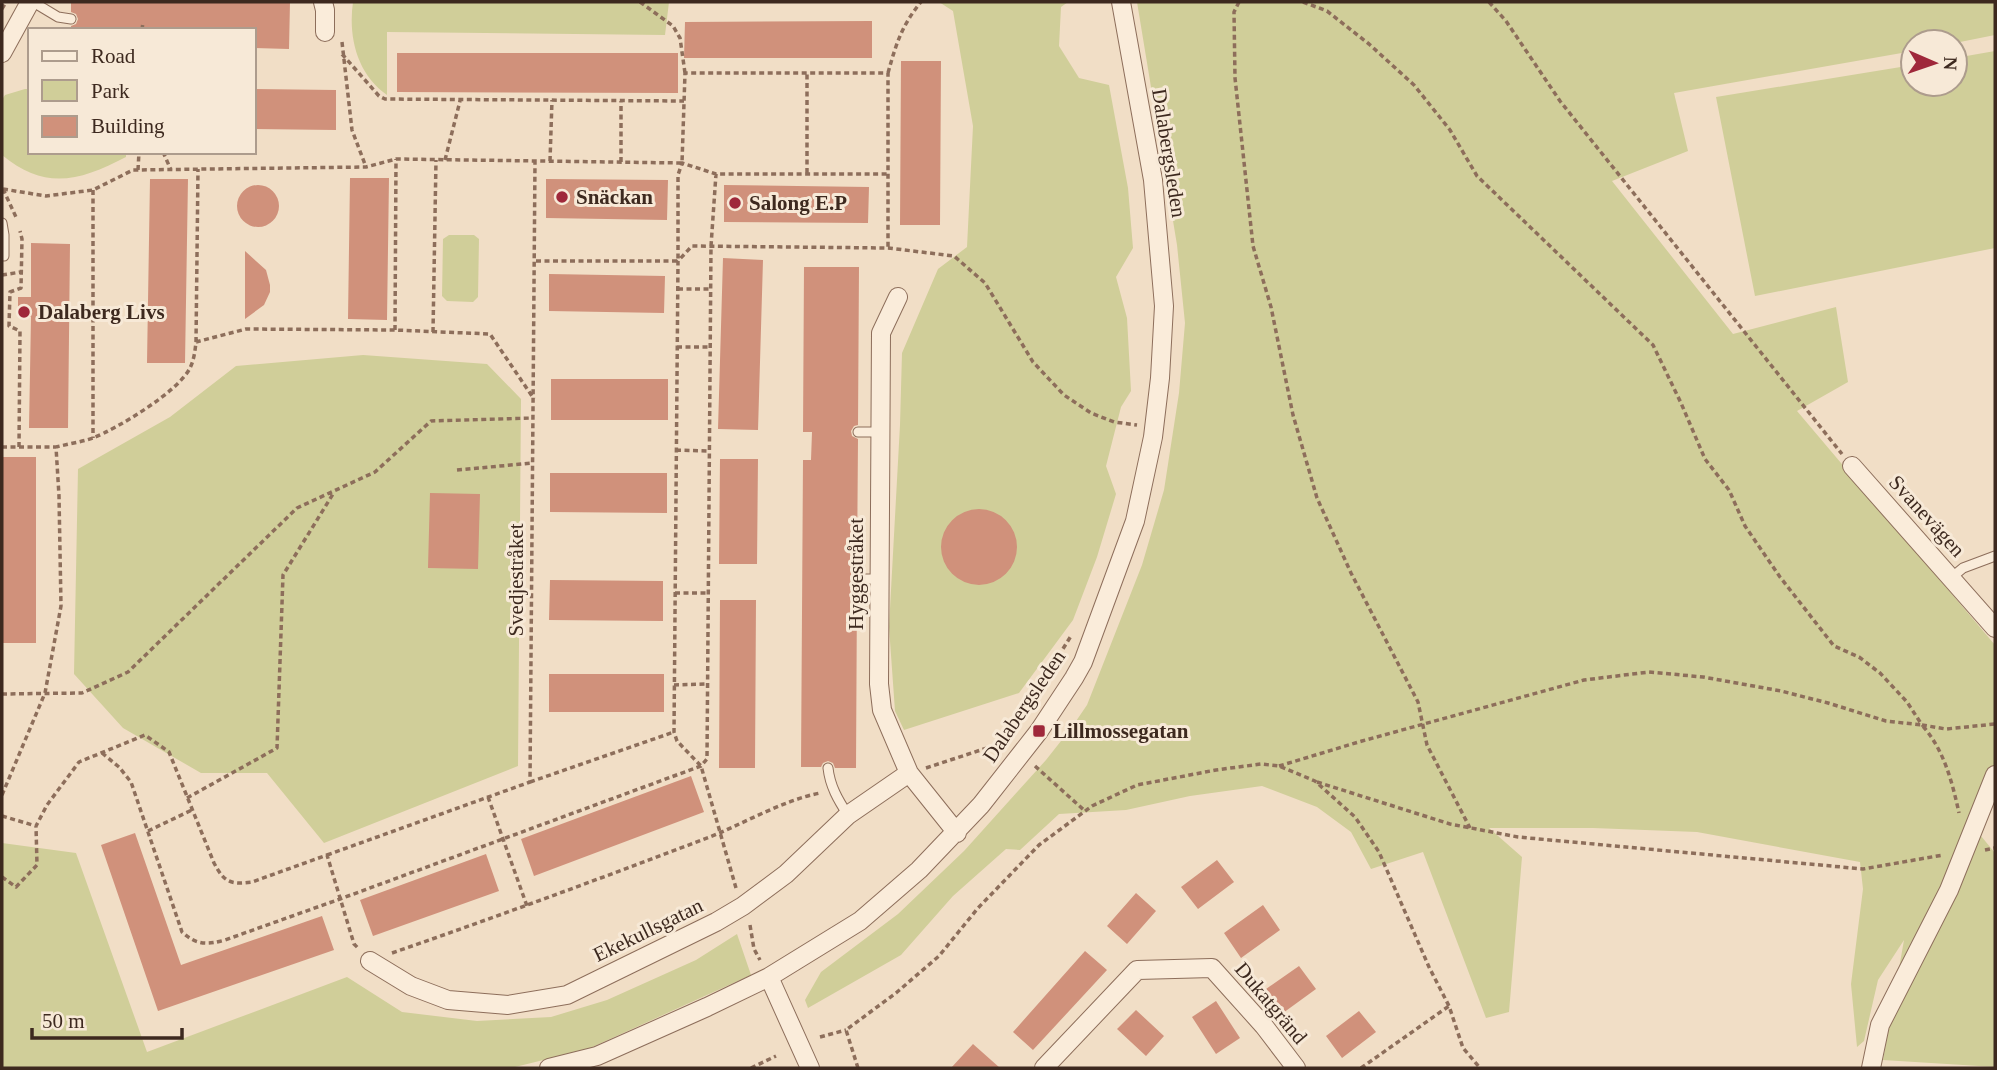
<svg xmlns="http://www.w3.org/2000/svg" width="1997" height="1070" font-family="'Times New Roman',serif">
  <rect width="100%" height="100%" fill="#f1dec6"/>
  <path fill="#d0ce99" d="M353,2H669L665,35L387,32V95C357,74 348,37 353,2Z
    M939,2H1068L1061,7L1059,46L1079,78L1109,85L1128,188L1133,248L1116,277L1127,318L1131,391L1121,407L1106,466L1116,494L1097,557L1073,620L1019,693L904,730L895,711L889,627L900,425L902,353L938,269L967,247L973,126L953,11Z
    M1137,2H1995V35L1955,43L1913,42V51L1674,93L1688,151L1612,181L1733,334L1836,307L1848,382L1797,411L1995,645V800L1981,836L1995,853V1067L1883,1060L1904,940L1878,980L1864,1041L1857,1047L1851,984L1863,889L1860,862L1697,832L1593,828H1489L1522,857L1509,1012L1486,1018L1423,852L1371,869L1351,832L1317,807L1262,786L1190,796L1126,810L1059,814L1020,850L1006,849L953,896L901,955L808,1008L805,1000L821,972L898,914L964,851L1046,760L1072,727L1087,705L1142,565L1164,490L1179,393L1185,323L1177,245Z
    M1995,51V248L1755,296L1716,97L1913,65V84H1955V58Z
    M25,89H30V152H126V157C80,181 45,191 2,155V100L5,95Z
    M449,235H474L479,239L478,297L473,302L447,301L442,296L443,239Z
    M363,355L487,364L521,399L518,766L324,843L267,773H201L123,728L74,674L78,469L170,417L236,366Z
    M2,843L76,853L147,1052L347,977L402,1012L477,1021L551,1017L607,1000L696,960L737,934L751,975L588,1049L511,1068H2Z"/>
  <path fill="#d0917b" d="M71,2H290L289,49L254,48V30H71V26L76,24L78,19L76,14L71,12Z
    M872,21V58H684L685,22Z
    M397,53H678V93L397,92Z
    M901,61H941L940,225H900Z
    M254,89L336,90V130L254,129Z
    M350,178H389L387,320L348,319Z
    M150,179H188L185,363H147Z
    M546,179L668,180L667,220L546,218Z
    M237 206a21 21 0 1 1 42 0a21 21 0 1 1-42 0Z
    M724,185L869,187L868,223L724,222Z
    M31,243L70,244L68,428H29L31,317H18V297H31Z
    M245,251L266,270L270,285V292L264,305L245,319Z
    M723,258L763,260L758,430L718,429Z
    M804,267H859L858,425L854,426L851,431L852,436L858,439L857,572L853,573L850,578L851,583L857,586L856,768H835L833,763L828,761L823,763L821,767H801L803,460H811L812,432H803Z
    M549,274L665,276L664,313L549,311Z
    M551,379H668V420H551Z
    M2,457H36V643H2Z
    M720,459H758L757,564H719Z
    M550,473H667V513L550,512Z
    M430,493L480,494L478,569L428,568Z
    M941 547a38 38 0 1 1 76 0a38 38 0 1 1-76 0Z
    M550,580L663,581V621L549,620Z
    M720,600H756L755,768H719Z
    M549,674H664V712H549Z
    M691,776L704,812L534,876L521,839Z
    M135,833L181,965L322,916L334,950L158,1011L101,845Z
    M486,854L499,891L373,936L360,900Z
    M1217,860L1234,882L1198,909L1181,887Z
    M1136,893L1156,911L1127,944L1107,926Z
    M1263,905L1280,930L1241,958L1224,933Z
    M1085,951L1107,970L1033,1050L1013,1032Z
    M1299,966L1316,989L1283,1013L1266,989Z
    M1216,1001L1240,1038L1216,1054L1192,1017Z
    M1136,1010L1164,1036L1146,1056L1117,1029Z
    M1359,1011L1376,1032L1342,1058L1326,1036Z
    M973,1044L1000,1068H951Z"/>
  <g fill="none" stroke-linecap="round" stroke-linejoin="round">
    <defs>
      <path id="lane" d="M33,2L58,17L71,19
        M2,223L4,235V256
        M858,432H879
        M1951,578L1963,568L1995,556
        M857,579H878
        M828,768C830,786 838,800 848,815"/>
      <path id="street" d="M323,2L325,10V32
        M2,53L30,2
        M898,297L881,333L879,684L882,710L909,773L957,833
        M1852,466L1995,628
        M370,961L411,986L448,1000L508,1005L567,995L716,922L743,906L786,874L848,815L909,773
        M769,977L810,1068
        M549,1068L597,1056L707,1007L769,977L860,921L919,870L981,805L1039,731L1074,678L1083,662L1135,521L1153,437L1160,378L1164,306L1153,180L1121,2
        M1044,1068L1137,970L1212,968L1264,1026L1296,1068
        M1871,1068L1880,1025L1949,890L1995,775"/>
    </defs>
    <use href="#lane" stroke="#8d6e5b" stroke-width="11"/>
    <use href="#street" stroke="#8d6e5b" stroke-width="20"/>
    <path stroke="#8d6e5b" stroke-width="3.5" stroke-dasharray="5 3.5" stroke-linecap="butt" d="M640,2L673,26L680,38L685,73
      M1239,2L1234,12L1235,78L1253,246L1271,307L1293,415L1317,498L1351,573L1418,702L1427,745L1470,828
      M1303,2L1327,11L1369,44L1414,85L1450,130L1477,176L1653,345L1681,403L1705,459L1729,490L1745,526L1780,577L1834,646L1859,657L1880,673L1907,702L1922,725L1946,729L1995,724
      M1489,2L1506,21L1560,101L1842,454
      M2,9L6,2
      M142,30L143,22
      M342,42L352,130L366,167
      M342,54L379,96L385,99L684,101
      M888,73C896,44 902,25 921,2
      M163,152L171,170
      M445,160L460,101
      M550,161L552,100
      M621,162V101
      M138,170L139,152
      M807,173V74
      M3,189L46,196L93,190L133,170L366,167L396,159L682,163L685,73H888V248
      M3,189L16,217
      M93,190V438
      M536,261H678V175L682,163L716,174H888
      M2,275L21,272
      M678,289H711
      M395,330L396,159
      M433,332L436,160
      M196,342L198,169
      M677,347H710
      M2,447H56
      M19,447L20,331L9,326L10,292L21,288L22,239L20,231
      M676,450L709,451
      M457,470L533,463
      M675,593H708
      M674,685L707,684
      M2,694L82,693L128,672L297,508L375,472L431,421L533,418
      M1020,722L1039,687L1071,636
      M102,753L119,767L131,782L182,932C196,945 207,945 225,940L340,899L701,766L707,759L711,246L716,174
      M1035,766L1085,811
      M1279,766L1362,741L1584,680L1649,672L1703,677L1781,691L1828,703L1886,721L1922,725C1944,750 1952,781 1959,813
      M926,768L1005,742
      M530,782L674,732
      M1317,782L1450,824L1518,837L1863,869L1943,855
      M2,795L45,693L61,606L59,496L56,447C68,444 81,442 93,438C118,428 178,392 190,368C194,360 195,351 196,342L246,329L395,330L490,334L534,399
      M488,797L527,906
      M187,798L277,748L283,575L333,494
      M2,816L36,826L47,805L79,762L145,735L169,752L214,863C224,882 230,885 252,882L327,855L354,944L359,949
      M148,831L192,810
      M1985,850L1995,848
      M327,855L530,782L535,161
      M2,877L16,887L37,865L36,826
      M736,888L701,766L677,741L674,732L678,261L692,246L888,248L954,256L985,283L1033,362L1064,395L1091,413L1114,422L1137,425
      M750,925L754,949L760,960
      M392,953C496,917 599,879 702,840C740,826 780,801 820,793
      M820,1037L846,1030
      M751,1068L776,1056
      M858,1068L846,1030L896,993L939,956L978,908L1039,845L1092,806L1137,785L1216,770L1261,764L1279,766L1315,781L1355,817L1379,852L1429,967L1449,1006L1463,1048L1480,1068
      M1361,1068L1449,1006"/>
    <use href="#lane" stroke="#faecda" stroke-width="9"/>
    <use href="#street" stroke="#faecda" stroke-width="18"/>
  </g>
  <g fill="#9f283a" stroke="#f7e9d7" stroke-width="2.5">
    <circle cx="562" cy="197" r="7"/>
    <circle cx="735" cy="203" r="7"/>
    <circle cx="24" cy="312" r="7"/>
    <rect x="1032" y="724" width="14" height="14" rx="3.5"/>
  </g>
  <g text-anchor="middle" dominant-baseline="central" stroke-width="6" stroke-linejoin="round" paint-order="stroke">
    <g font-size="21" fill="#3d291f" stroke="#f7e9d7">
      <text transform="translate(1169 153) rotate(81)">Dalabergsleden</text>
      <text transform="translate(1927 516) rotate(48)">Svanevägen</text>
      <text transform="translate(856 574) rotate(-90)">Hyggestråket</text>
      <text transform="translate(516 580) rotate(-90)">Svedjestråket</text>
      <text transform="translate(1024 706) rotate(-56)">Dalabergsleden</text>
      <text transform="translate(648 930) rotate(-26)">Ekekullsgatan</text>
      <text transform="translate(1271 1003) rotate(50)">Dukatgränd</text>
    </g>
    <g font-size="21" font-weight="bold" fill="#3d291f" stroke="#f7e9d7" text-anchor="start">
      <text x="576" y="197">Snäckan</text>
      <text x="749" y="203">Salong E.P</text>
      <text x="38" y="312">Dalaberg Livs</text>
      <text x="1053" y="731">Lillmossegatan</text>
    </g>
  </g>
  <rect width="1997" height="1070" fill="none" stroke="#3d291f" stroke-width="7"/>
  <rect x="28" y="28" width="228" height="126" fill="#f7e9d7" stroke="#ad9c8d" stroke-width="2"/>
  <rect x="42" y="51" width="35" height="10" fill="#faecda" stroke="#ad9c8d" stroke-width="2"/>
  <text x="91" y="63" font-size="21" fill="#3d291f">Road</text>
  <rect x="42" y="80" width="35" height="21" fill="#d0ce99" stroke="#ad9c8d" stroke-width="2"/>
  <text x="91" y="98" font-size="21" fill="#3d291f">Park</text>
  <rect x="42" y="116" width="35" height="21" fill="#d0917b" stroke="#ad9c8d" stroke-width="2"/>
  <text x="91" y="133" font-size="21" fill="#3d291f">Building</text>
  <g transform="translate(1934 63) rotate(92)"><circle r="33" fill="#f7e9d7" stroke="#ad9c8d" stroke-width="2"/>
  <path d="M0-5L12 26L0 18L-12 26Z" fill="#9f283a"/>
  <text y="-10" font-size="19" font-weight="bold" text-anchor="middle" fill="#3d291f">N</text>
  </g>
  <path d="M32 1028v10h150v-10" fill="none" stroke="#3d291f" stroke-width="3.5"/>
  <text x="42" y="1028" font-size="21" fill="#3d291f" stroke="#f7e9d7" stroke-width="5" paint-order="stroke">50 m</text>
</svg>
